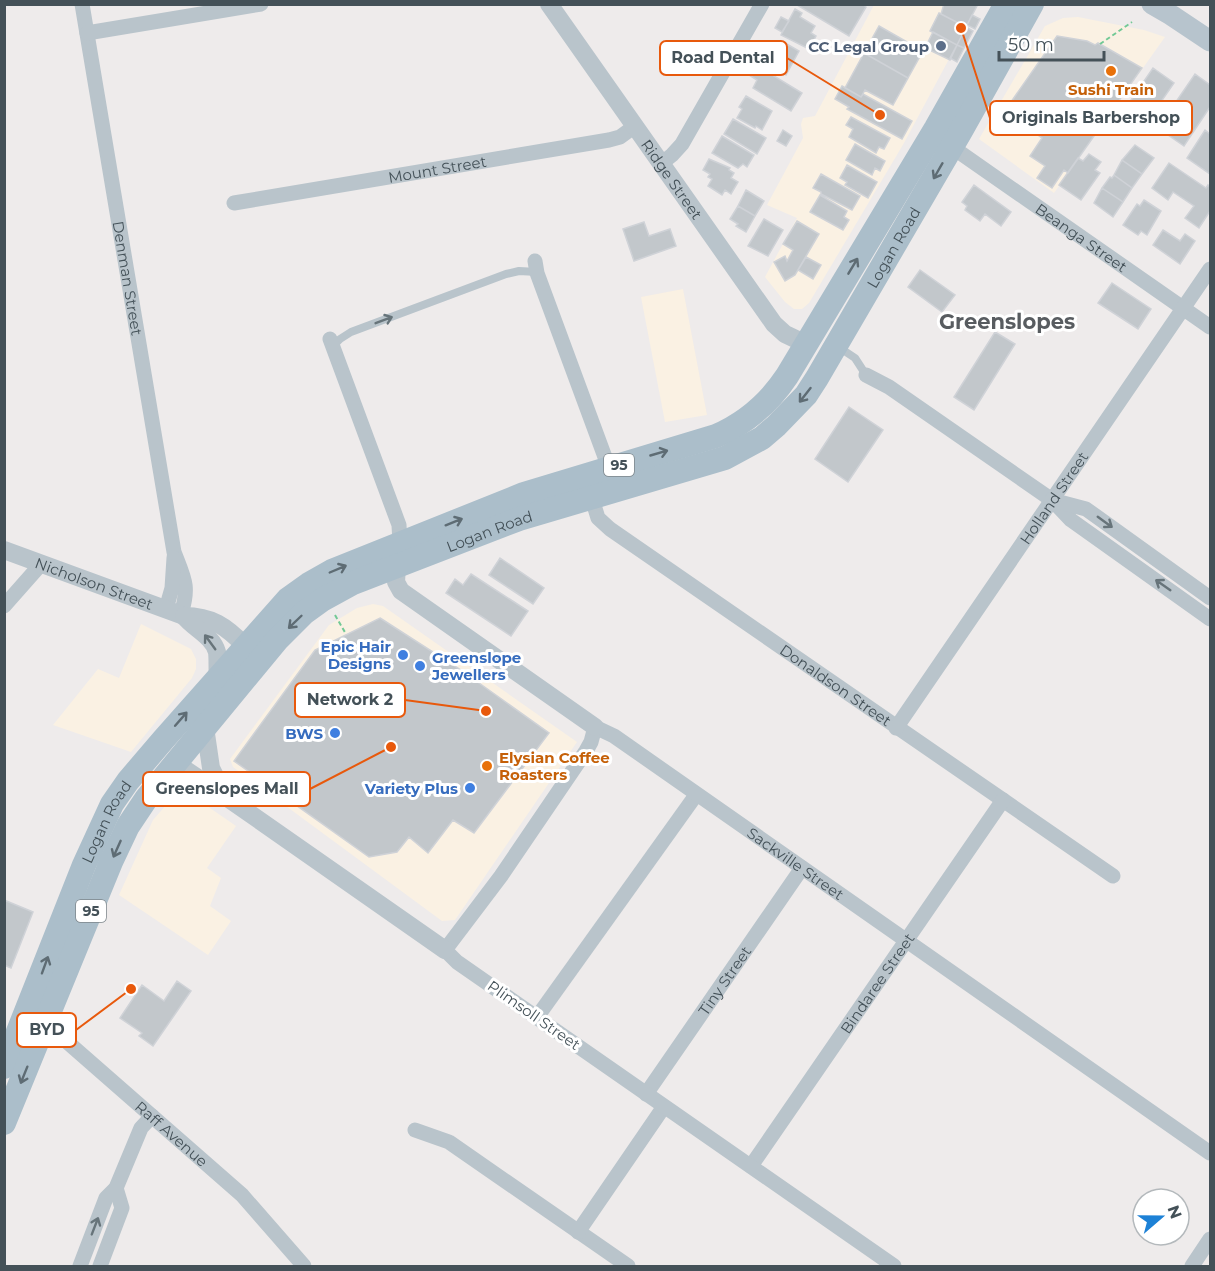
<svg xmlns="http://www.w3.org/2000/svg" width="1215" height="1271" font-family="Montserrat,sans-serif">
  <rect width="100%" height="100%" fill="#eeebeb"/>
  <path fill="#faf1e3" d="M874,5H978L904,143L809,303L802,309H794L785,302L765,277L797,218L767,205L803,138L801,124L803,118L815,116Z
    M1078,17L1144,30L1165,37L1054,193L979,139L1045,26L1063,18Z
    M683,289L707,415L665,422L641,297Z
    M373,604L383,606L577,742L455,920L442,921L233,767L230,759L329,625L357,608Z
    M141,624L191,649L196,659V669L192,678L131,752L53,725L98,669L119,678Z
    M181,788L236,826L207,868L221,878L210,906L231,921L208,955L119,895L153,820Z"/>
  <path fill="#c2c7cb" stroke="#cfd2d7" stroke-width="1.5" d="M863,4L866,7L849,36L797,5Z
    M944,4H978L966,27L941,14Z
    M795,9L802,13L800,17L815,26L811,33L816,36L809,49L781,35Z
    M939,13L966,27L957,45L930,31Z
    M972,15L980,19L975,29L967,25Z
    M781,17L789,21L782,32L775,28Z
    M879,26L923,51L908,78L864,53Z
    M966,27L973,31L964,48L957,45Z
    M933,32L957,45L950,60L925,48Z
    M1057,36L1087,41L1095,45L1098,43L1142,68L1068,173L1064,170L1052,188L1037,178L1045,166L1030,156L1042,138L1004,112Z
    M785,43L799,51L786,75L771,66L774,61L770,59L778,44L783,47Z
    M957,45L964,48L957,62L950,58Z
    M864,53L908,78L893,105L865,90L861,97L845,88Z
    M754,59L766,66L764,70L802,93L791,111L753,88L757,80L746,73Z
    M1153,68L1174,83L1143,128L1122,113Z
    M1195,74L1210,85V107L1184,146L1158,128Z
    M842,86L861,97L863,94L912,121L902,139L847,109L849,107L835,99Z
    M746,96L772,111L762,130L756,126L755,128L737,118L742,109L739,107Z
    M851,117L890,138L884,149L879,147L876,153L849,137L853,129L846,125Z
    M733,119L766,138L757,154L724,134Z
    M783,130L792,136L786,146L777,141Z
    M1205,130L1210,134V174L1187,158Z
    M722,136L754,155L747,167L743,164L738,168L712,153Z
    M855,144L885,161L880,171L875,168L872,175L846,160Z
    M1135,145L1154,158L1142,174L1122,160Z
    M1089,154L1101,162L1095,170L1100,173L1081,200L1059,185L1078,158L1083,161Z
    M709,159L730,168L729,170L734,173L731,178L738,182L731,194L725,190L722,195L708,186L712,179L708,177L710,174L703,170Z
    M1122,160L1142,174L1132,188L1114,175Z
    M1169,163L1206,188L1208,185L1210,187V211L1199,228L1185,218L1194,206L1173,192L1168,200L1152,188Z
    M847,165L877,182L868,198L845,185L847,182L840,178Z
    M821,174L860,196L852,210L821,194V192L813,188Z
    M1114,175L1132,188L1123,202L1102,188L1110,177L1112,178Z
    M974,185L1011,212L1001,226L985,214L980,221L965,210L967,206L962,202Z
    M1102,188L1123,202L1113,217L1094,203Z
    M746,190L764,201L755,216L738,206Z
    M820,195L847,211L844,217L849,220L843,230L810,212Z
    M1144,200L1161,211L1147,235L1141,231L1138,235L1123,225L1137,204L1140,206Z
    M738,206L755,216L746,232L736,226L738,224L730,219Z
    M764,219L783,230L768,256L748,246Z
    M797,221L819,234L795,275L785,281L774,262L785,256L787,261L793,250L783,244Z
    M644,222L649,236L670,229L676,246L634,261L623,229Z
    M1163,230L1180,241L1185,234L1195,241L1180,264L1153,245Z
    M806,257L821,265L813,279L798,270Z
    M920,270L955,295L942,312L908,287Z
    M1112,283L1151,309L1138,329L1098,303Z
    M995,332L1015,344L974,410L954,397Z
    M849,407L883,430L848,482L815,459Z
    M500,558L544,588L533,604L489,575Z
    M471,574L528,611L511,636L446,593L455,579L463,585Z
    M380,618L458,668L549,733L474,833L453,820L428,853L409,837L397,852L369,857L234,761L315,650Z
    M4,900L33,912L11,968L4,965Z
    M177,981L191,991L153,1046L139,1036L142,1033L120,1018L142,985L164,1001Z"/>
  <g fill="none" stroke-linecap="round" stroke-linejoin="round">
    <path stroke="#72c995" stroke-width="2" stroke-dasharray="4.5 3" stroke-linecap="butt" d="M1100,44L1132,22
      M335,615L346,634"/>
    <path stroke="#b9c4cb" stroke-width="8" d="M333,346L340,339L351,332L506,274L519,271L537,272
      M840,348L855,358L866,375"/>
    <g stroke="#b9c4cb" stroke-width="15">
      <path id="s1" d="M82,4L174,552C184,578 190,586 181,614"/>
      <path d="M87,33L261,4"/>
      <path id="s2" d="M952,147L1210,327"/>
      <path d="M662,163L672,155L682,144L762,4"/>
      <path id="s3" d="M234,203L609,140L620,137L635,126"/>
      <path d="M535,261L537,273L609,468"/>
      <path d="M330,339L399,525L400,543"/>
      <path d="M866,375L889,387L1052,500L1071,520L1210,619"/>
      <path id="s4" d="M589,489L598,518L610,529L1113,876"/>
      <path d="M1052,500L1086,509L1210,598"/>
      <path d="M4,606L42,563"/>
      <path d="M166,609L172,588L174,558"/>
      <path id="s5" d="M896,728L1210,269"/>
      <path d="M537,1017L696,795"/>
      <path id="s6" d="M35,1024L65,1040L242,1195L304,1266"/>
      <path id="s7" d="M646,1094L802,868"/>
      <path d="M415,1130L449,1142L628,1266"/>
      <path id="s8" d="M751,1166L1003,800"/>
      <path d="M578,1232L663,1108"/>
      <path d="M80,1266L106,1198L116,1188L141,1128L152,1116"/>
      <path d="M100,1266L122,1208L116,1188"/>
      <path id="s9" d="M894,1266L457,962L445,950L501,876L586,751L591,742L595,727L614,736L1210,1153"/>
      <path d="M1192,1266L1210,1239"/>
    </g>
    <g stroke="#b9c4cb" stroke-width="18">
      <path id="s10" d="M549,4L774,324L785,334L806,344"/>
      <path id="s11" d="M4,550L184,616C211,616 226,626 245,646"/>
      <path d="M397,566L396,582L401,591L595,727"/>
      <path d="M184,616C193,628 213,636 217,652C218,660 217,669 218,677"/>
      <path d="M205,727L211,768L225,796"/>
      <path d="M173,765L183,768L229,799L445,950"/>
    </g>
    <path stroke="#b7c4cd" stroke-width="21" d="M1152,4L1171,15L1210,41"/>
    <g stroke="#abbeca" stroke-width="24">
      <path id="s12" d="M4,1067L84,865L112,804L128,781L163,740L288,599L309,584L332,571L524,494L716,436C746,423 769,403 787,376L936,128L1006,4"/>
      <path id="s13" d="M4,1123L111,862L128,826L146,799L277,640L304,613L322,600L353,583L519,519L725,458L762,438L776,426L806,395L817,378L961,131L1032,4"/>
    </g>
  </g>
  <defs><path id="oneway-shaft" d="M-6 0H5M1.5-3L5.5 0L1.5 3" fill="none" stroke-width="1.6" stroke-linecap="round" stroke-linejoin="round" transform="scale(1.5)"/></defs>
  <g stroke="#5e6c74">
    <use href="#oneway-shaft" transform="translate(938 171) rotate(120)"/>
    <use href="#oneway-shaft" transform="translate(853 266) rotate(-59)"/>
    <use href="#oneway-shaft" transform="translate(805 395) rotate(128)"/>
    <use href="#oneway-shaft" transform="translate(659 453) rotate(-16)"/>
    <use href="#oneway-shaft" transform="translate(454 522) rotate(-22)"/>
    <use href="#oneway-shaft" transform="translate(338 569) rotate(-23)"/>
    <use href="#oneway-shaft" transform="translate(295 622) rotate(136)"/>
    <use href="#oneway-shaft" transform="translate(181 719) rotate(-49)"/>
    <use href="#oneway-shaft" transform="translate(117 849) rotate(114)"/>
    <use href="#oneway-shaft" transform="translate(45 965) rotate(-70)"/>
    <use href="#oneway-shaft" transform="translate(24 1075) rotate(112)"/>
  </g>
  <g stroke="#67747a">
    <use href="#oneway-shaft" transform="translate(384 320) rotate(-21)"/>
    <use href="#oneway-shaft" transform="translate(1105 522) rotate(36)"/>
    <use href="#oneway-shaft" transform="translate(1163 585) rotate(-145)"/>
    <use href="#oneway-shaft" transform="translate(210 642) rotate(-126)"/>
    <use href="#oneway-shaft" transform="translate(95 1226) rotate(-69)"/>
  </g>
  <circle fill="#5c6f8a" stroke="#fff" stroke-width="2" cx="941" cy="46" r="6"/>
  <g fill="#e8710a" stroke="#fff" stroke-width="2">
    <circle cx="1111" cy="71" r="6"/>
    <circle cx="487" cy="766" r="6"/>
  </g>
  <g fill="#3f7fe0" stroke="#fff" stroke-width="2">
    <circle cx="403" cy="655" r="6"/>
    <circle cx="420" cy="666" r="6"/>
    <circle cx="335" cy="733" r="6"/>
    <circle cx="470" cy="788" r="6"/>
  </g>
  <g text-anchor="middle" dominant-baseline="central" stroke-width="6" stroke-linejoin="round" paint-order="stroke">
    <g fill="#fff" stroke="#7c858a" stroke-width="1.5">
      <rect x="604" y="454" width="30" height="22" rx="4.5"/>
      <rect x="76" y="900" width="30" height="22" rx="4.5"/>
    </g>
    <g font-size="14" font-weight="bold" fill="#445158">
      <text x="619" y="465">95</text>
      <text x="91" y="911">95</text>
    </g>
    <g font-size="15" font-weight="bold" fill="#4e5e75" stroke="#fff" text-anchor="end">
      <text x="929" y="46">CC Legal Group</text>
    </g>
    <g font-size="15" font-weight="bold" fill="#c56008" stroke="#fff">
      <text x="1111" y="89">Sushi Train</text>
      <text x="499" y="757" text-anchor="start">Elysian Coffee<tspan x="499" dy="17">Roasters</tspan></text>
    </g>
    <g font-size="15" fill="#445158" stroke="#fff">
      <text stroke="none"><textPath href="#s3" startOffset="206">Mount Street</textPath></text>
      <text stroke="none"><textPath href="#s10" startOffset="214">Ridge Street</textPath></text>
      <text stroke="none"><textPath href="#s2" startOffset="158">Beanga Street</textPath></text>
      <text stroke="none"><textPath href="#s13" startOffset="1324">Logan Road</textPath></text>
      <text stroke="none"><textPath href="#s1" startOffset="278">Denman Street</textPath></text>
      <text stroke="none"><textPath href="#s5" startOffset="279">Holland Street</textPath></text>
      <text stroke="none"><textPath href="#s13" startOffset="802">Logan Road</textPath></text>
      <text stroke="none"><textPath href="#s11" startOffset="96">Nicholson Street</textPath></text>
      <text stroke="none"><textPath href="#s4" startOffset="321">Donaldson Street</textPath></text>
      <text stroke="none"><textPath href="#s12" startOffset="266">Logan Road</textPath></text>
      <text stroke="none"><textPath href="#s9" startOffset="1062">Sackville Street</textPath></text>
      <text stroke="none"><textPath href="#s7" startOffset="138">Tiny Street</textPath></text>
      <text stroke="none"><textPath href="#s8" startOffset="222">Bindaree Street</textPath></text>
      <text transform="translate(534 1015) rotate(35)">Plimsoll Street</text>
      <text stroke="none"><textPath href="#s6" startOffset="176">Raff Avenue</textPath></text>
    </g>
    <g font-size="15" font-weight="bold" fill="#366cbe" stroke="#fff" text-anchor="end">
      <text x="391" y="646">Epic Hair<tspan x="391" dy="17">Designs</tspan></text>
      <text x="432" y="657" text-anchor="start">Greenslope<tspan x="432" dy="17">Jewellers</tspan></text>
      <text x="323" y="733">BWS</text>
      <text x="458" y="788">Variety Plus</text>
    </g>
    <g font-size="21" font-weight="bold" fill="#585c60" stroke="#fff">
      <text x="1007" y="321">Greenslopes</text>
    </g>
  </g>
  <path fill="none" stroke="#e8590c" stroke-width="2" d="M880 115L787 58M961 28L990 118M486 711L405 700M391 747L310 789M131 989L76 1030"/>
  <g fill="#e8590c" stroke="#fff" stroke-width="2">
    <circle cx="880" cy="115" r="6"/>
    <circle cx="961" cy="28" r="6"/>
    <circle cx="486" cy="711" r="6"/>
    <circle cx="391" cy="747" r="6"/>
    <circle cx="131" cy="989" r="6"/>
  </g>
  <g fill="#fff" stroke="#e8590c" stroke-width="2">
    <rect x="660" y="41" width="127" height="34" rx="6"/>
    <rect x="990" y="101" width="202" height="34" rx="6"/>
    <rect x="295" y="683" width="110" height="34" rx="6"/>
    <rect x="143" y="772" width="167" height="34" rx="6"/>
    <rect x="17" y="1013" width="59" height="34" rx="6"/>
  </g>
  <g font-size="16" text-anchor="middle" font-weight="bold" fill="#445158">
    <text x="723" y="63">Road Dental</text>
    <text x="1091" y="123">Originals Barbershop</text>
    <text x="350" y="705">Network 2</text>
    <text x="227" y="794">Greenslopes Mall</text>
    <text x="47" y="1035">BYD</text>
  </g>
  <rect width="1215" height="1271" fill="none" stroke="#445158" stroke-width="12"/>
  <g transform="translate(1161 1217) rotate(70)"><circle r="28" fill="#ffffff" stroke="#b4b9bc" stroke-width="1.5"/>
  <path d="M0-4.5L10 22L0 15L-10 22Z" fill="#1d81d6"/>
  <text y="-9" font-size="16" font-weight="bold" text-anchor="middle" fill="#445158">N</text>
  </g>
  <path d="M999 51v9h105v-9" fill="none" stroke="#445158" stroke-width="3"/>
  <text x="1008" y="51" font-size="18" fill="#445158" stroke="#ffffff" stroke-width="4.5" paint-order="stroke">50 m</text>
</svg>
